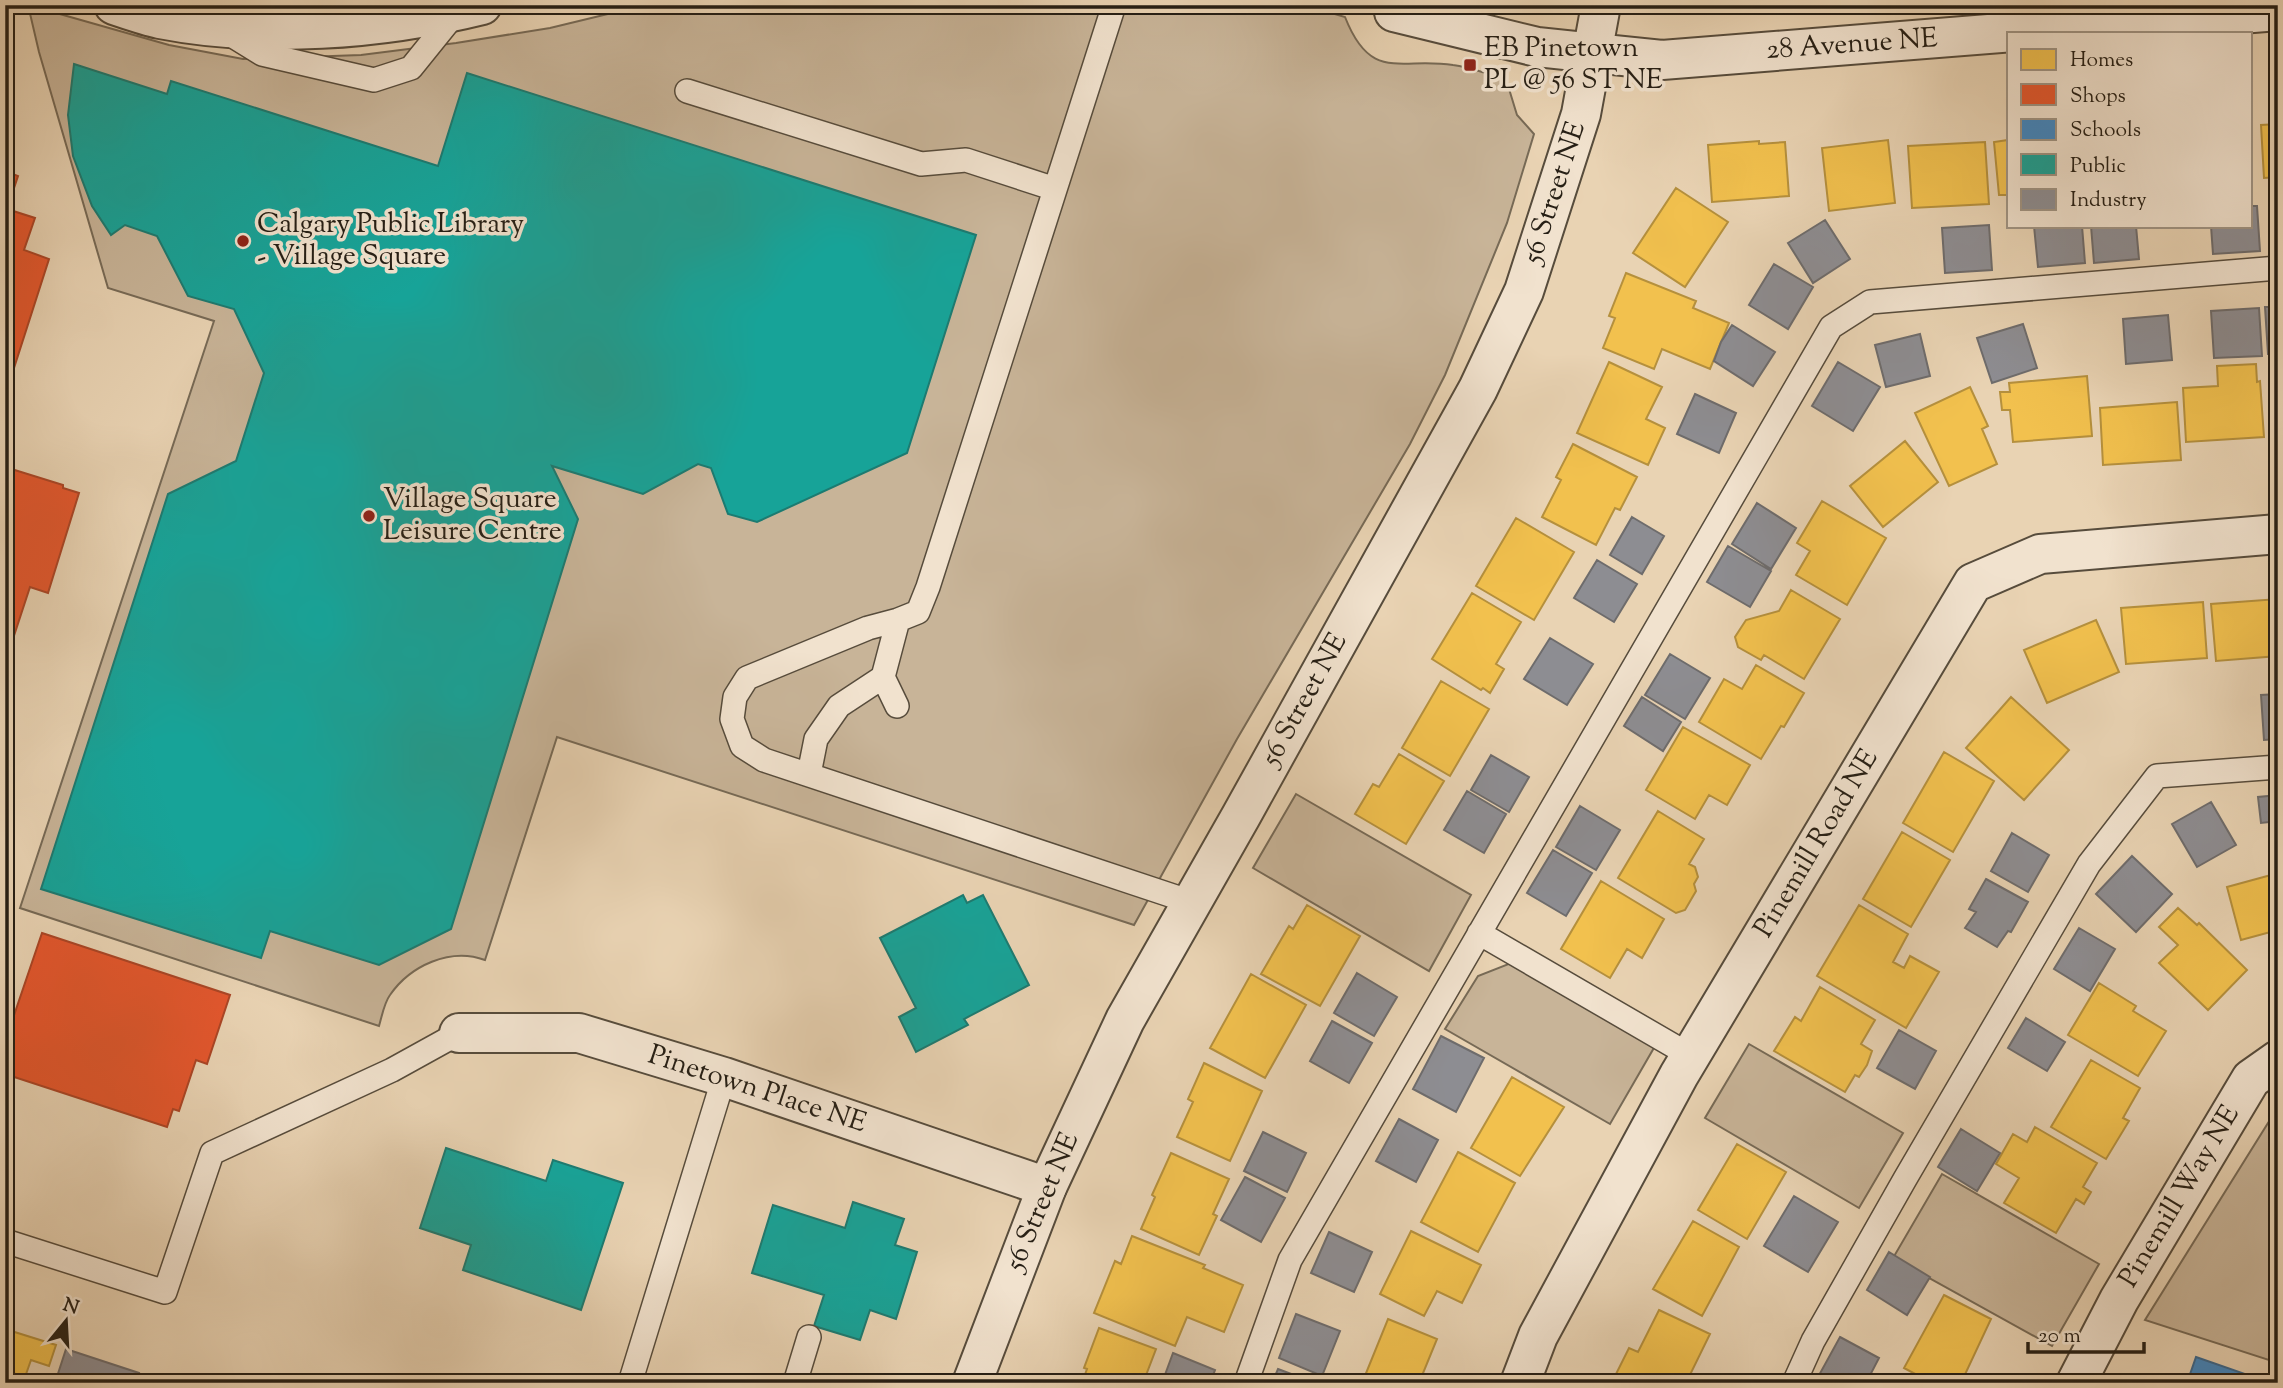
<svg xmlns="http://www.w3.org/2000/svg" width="2283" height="1388" font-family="'Sorts Mill Goudy',serif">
  <rect width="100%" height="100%" fill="#e9d3b3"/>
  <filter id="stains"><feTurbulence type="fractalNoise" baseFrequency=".00286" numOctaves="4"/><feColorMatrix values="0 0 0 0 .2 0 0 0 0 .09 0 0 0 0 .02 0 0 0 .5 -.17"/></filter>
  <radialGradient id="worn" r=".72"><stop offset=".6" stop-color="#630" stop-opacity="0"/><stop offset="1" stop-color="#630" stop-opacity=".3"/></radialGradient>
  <path fill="#c8b498" stroke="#776a56" stroke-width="2" d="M28,5L169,45L243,59L361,55L456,43L550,28L645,5H1304L1345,17C1371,83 1400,57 1453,65C1471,67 1489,75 1506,79L1517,115L1534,134L1507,223L1445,375L1410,444L1237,739L1134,925L557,737L485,960C450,947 410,966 390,995C384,1003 382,1016 379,1026L20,908L214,321L108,288L39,52Z
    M1296,794L1471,895L1429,971L1253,868Z
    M1511,963L1655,1046L1610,1124L1445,1029L1478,976Z
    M1749,1044L1903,1133L1859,1208L1705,1118Z
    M2278,1107V1363L2145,1320Z
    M1942,1174L2099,1264L2052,1346L1893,1258Z"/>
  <path fill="#f2c14e" stroke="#b5903d" stroke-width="2" d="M2278,124V177L2264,178L2261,125Z
    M1888,140L1895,203L1829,211L1822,148Z
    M2008,140V195H1999L1994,142Z
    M1759,141V144L1785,142L1789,196L1712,202L1708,145Z
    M1985,142L1989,204L1912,208L1908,146Z
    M1676,188L1728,222L1685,287L1633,253Z
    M1626,273L1696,301L1693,308L1729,323L1710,369L1662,349L1654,369L1603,348L1615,318L1609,316Z
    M1609,362L1662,387L1646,419L1665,428L1648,465L1577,433Z
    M2256,364L2257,382L2260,381L2264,437L2186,442L2183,388L2218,386L2217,366Z
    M2087,376L2092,436L2013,442L2010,410H2002L2000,392H2010L2009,383Z
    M1970,387L1988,426L1982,429L1997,464L1949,486L1915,413Z
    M2278,387V445L2275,446L2271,388Z
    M2177,402L2181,460L2103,465L2100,408Z
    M1905,441L1938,482L1883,527L1850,486Z
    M1573,444L1637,477L1620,510L1615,508L1596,545L1542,517L1561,480L1556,477Z
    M1822,501L1886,538L1847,605L1796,575L1810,551L1797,543Z
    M1516,518L1574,552L1534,620L1476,586Z
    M1791,590L1840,619L1804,679L1764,655L1761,660L1738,647L1735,637L1746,620L1779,611Z
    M1472,593L1521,622L1496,664L1504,669L1490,693L1483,688L1481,690L1432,659Z
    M2278,599V656L2216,661L2211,604Z
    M2203,602L2207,658L2126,664L2121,608Z
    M2096,620L2119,672L2047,703L2024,650Z
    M1756,665L1804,693L1784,727L1781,726L1761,759L1699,722L1724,679L1742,689Z
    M1441,681L1489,709L1450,776L1402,748Z
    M2011,697L2069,750L2024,800L1966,748Z
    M1683,727L1750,765L1727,805L1709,795L1695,819L1646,790Z
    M1944,752L1994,781L1953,852L1903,823Z
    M1399,754L1444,781L1406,844L1355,814L1373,784L1379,787Z
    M1658,811L1704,839L1689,864L1695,867L1698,877L1694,884L1696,891L1685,910L1676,913L1618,878Z
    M1902,832L1950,860L1911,927L1863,899Z
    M2271,875L2272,878L2278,876V930L2241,940L2227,887Z
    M1601,881L1664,919L1642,958L1627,949L1610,978L1561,949Z
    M1307,905L1360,936L1320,1006L1261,974L1289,926L1293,929Z
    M1859,905L1908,934L1893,962L1904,968L1910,956L1939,972L1906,1028L1817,976Z
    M2178,908L2197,925L2199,923L2247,970L2208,1010L2159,963L2178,945L2159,927Z
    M1251,974L1306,1005L1265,1078L1210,1048Z
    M2099,983L2136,1006L2133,1011L2166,1031L2138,1076L2068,1035Z
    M1820,987L1875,1020L1861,1044L1872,1051L1867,1065L1859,1077L1855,1075L1845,1092L1774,1051L1795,1017L1801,1021Z
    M2091,1060L2140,1088L2123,1118L2129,1121L2106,1159L2051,1127Z
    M1204,1063L1262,1091L1230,1161L1177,1137L1193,1102L1188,1099Z
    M1512,1077L1564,1107L1520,1176L1471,1148Z
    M2035,1127L2097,1163L2083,1187L2091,1192L2084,1204L2076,1199L2056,1233L2004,1203L2019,1178L1996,1164L2013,1134L2027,1142Z
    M1737,1144L1786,1172L1747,1239L1698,1210Z
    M1458,1152L1515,1183L1478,1252L1421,1222Z
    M1171,1153L1229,1179L1213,1214L1217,1216L1199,1255L1141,1229L1155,1197L1152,1195Z
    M1693,1221L1739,1247L1702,1316L1653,1289Z
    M1411,1231L1481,1265L1462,1303L1437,1291L1424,1316L1380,1294Z
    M1132,1236L1205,1265L1203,1268L1243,1285L1224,1332L1187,1317L1175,1346L1094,1313L1115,1261L1121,1264Z
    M1944,1295L1991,1319L1961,1383H1932L1904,1368Z
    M1659,1310L1710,1334L1686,1383L1667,1375L1663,1383H1634L1616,1374L1629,1348L1638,1352Z
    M1388,1319L1437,1339L1419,1383H1362Z
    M1099,1328L1156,1349L1143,1383H1082L1087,1369L1084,1368Z
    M5,1329L56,1345L49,1366L31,1360L25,1377L7,1371L5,1377Z"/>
  <path fill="#e4572e" stroke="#ab4626" stroke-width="2" d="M5,171L18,176L7,209L35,218L24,250L49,259L5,396Z
    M5,467L63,485V488L79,493L48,593L30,587L8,654L5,653Z
    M42,933L230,995L207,1064L196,1060L179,1111L173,1109L167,1127L5,1074V1047L9,1030Z"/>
  <path fill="#3f88c5" stroke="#386890" stroke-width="2" d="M2196,1357L2248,1375L2246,1381L2251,1383H2187Z"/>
  <path fill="#17a398" stroke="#1c7b71" stroke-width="2" d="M74,64L167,94L171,81L438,166L467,73L976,235L907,453L757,522L728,514L711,468L698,464L643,494L552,466L578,519L451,929L379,965L270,931L261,958L41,889L168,494L236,461L264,373L234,309L188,296L157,236L125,225L111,235L92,206L73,156L68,115Z
    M963,895L967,903L983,895L1029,985L964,1019L968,1025L916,1052L899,1017L916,1008L880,938Z
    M446,1148L546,1181L553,1160L623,1183L581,1310L463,1270L471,1245L420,1228Z
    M853,1202L904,1219L895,1245L917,1252L896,1319L870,1310L860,1340L814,1326L824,1295L752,1273L773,1205L845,1228Z"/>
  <path fill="#8d8d92" stroke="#6e6c6c" stroke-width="2" d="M2250,206H2257L2260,251L2213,254L2211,226H2250Z
    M1825,220L1850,259L1813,283L1788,243Z
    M1989,225L1992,270L1945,273L1942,228Z
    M2034,226H2082L2085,263L2038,267Z
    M2091,226H2136L2139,259L2094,263Z
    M1774,264L1813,287L1788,329L1749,305Z
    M2265,307H2278V353L2268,354Z
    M2259,308L2262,356L2214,358L2211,311Z
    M2168,315L2172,360L2126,364L2123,319Z
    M2023,324L2037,368L1992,383L1977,338Z
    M1732,325L1775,352L1753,386L1714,361L1721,342Z
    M1920,334L1930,376L1886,387L1875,345Z
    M1838,362L1880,387L1853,431L1812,406Z
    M1695,394L1736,413L1719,453L1677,434Z
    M1757,503L1796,528L1771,569L1732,544Z
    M1632,517L1664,536L1642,574L1610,555Z
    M1728,546L1771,571L1750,607L1707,582Z
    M1597,560L1637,584L1614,622L1574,598Z
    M1550,638L1593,664L1567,705L1524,679Z
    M1670,654L1710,678L1685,719L1645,695Z
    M2278,694V739L2264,740L2261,695Z
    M1642,697L1681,722L1663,751L1624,726Z
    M1491,755L1529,777L1509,812L1471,790Z
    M1467,791L1506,814L1484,853L1444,830Z
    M2278,795V821L2261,823L2258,797Z
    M2211,802L2236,845L2197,867L2172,824Z
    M1580,806L1620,830L1596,870L1556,847Z
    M2012,833L2049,855L2028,892L1991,871Z
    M1553,850L1592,873L1566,916L1527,893Z
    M2132,856L2172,894L2136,932L2096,894Z
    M1986,879L2028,902L2011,932L2008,931L1997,947L1965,928L1976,912L1969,909Z
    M2079,928L2115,949L2090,991L2054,969Z
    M1357,973L1397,997L1374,1036L1334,1013Z
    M2026,1018L2065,1042L2047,1071L2008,1048Z
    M1332,1021L1372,1043L1349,1083L1310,1061Z
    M1899,1030L1936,1051L1915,1089L1877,1068Z
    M1441,1036L1484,1058L1456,1112L1413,1089Z
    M1399,1119L1438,1140L1416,1182L1376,1161Z
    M1961,1129L2000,1153L1977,1191L1938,1167Z
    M1263,1132L1306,1153L1287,1192L1244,1171Z
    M1245,1177L1285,1198L1261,1242L1221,1220Z
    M1794,1196L1838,1222L1808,1272L1764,1246Z
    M1329,1232L1372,1252L1354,1292L1311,1273Z
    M1889,1252L1930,1277L1907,1315L1867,1290Z
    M1296,1314L1340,1331L1322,1376L1279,1358Z
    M1840,1337L1879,1358L1866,1383H1829L1818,1377Z
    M66,1349L139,1373L136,1383H55Z
    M1173,1353L1215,1370L1210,1383H1162Z
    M1278,1369L1315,1383H1272Z"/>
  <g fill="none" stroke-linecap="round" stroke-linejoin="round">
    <defs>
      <path id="service" d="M1114,5L928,587L918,612L898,620L868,628L747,678L735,697L732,719L742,746L764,760L1191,902
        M228,33L262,54L374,80L411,68L457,11
        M687,91L921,164L966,160L1055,189
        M897,706L883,677L898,620
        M809,774L816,739L839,706L883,677
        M1479,933L1691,1056
        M5,1241L165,1292L212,1153L392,1070L459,1033
        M630,1383L724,1077
        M795,1383L809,1337
        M1246,1383L1290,1260L1831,327L1870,302L2278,268
        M1794,1383L1813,1341L1905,1179L2089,864L2157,776L2278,767"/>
      <path id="minor" d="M114,5C129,10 145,16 160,19C262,39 381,30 482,5
        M1394,12L1537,47L1594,53
        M459,1033H579L724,1077L1047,1187
        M1520,1383L1538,1336L1679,1075L1973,583L2040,554L2278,534
        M2076,1383L2119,1300L2251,1079L2278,1060"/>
      <path id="tertiary" d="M1594,53L1662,60L2278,11
        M972,1383L1047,1187L1125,1020L1241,816L1478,389L1524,291L1581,114L1601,5"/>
    </defs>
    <use href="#service" stroke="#574c3c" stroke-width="26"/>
    <use href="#minor" stroke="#574c3c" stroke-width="42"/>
    <use href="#tertiary" stroke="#574c3c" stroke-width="42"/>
    <use href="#service" stroke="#f1e2ce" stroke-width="23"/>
    <use href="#minor" stroke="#f1e2ce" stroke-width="38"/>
    <use href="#tertiary" stroke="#f1e2ce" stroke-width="38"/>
  </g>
  <g fill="#8f2418" stroke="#f1e2ce" stroke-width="2.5">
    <rect x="1463" y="58" width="14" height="14" rx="3.5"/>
    <circle cx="243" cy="241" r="7"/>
    <circle cx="369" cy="516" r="7"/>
  </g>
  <g text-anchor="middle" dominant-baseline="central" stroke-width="7" stroke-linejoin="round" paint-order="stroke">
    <g font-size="28" fill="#261f15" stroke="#f1e2ce">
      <text transform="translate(1852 45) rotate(-4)">28 Avenue NE</text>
      <text transform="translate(1555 193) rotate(-72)">56 Street NE</text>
      <text transform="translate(1305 700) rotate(-61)">56 Street NE</text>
      <text transform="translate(1817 844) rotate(-59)">Pinemill Road NE</text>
      <text transform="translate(757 1090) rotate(18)">Pinetown Place NE</text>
      <text transform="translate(2180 1197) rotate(-59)">Pinemill Way NE</text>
      <text transform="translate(1043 1202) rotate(-67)">56 Street NE</text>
    </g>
    <g font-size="28" fill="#261f15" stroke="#f1e2ce" text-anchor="start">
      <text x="1484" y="49">EB Pinetown<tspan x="1484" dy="32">PL @ 56 ST NE</tspan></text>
      <text x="257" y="225">Calgary Public Library<tspan x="257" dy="32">- Village Square</tspan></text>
      <text x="383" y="500">Village Square<tspan x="383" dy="32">Leisure Centre</tspan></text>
    </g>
  </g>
  <rect width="2283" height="1388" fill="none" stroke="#e9d3b3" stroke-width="28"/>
  <rect x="7" y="7" width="2269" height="1374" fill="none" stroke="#261f15" stroke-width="3.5"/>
  <rect x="14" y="14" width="2255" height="1360" fill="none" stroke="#261f15" stroke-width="2"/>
  <rect x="2007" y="32" width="245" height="196" fill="#f1e2ce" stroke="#a09484" stroke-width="2"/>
  <rect x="2021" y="49" width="35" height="21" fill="#f2c14e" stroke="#a09484" stroke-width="2"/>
  <text x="2070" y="66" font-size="21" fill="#261f15">Homes</text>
  <rect x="2021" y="84" width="35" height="21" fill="#e4572e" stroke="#a09484" stroke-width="2"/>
  <text x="2070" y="102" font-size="21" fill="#261f15">Shops</text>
  <rect x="2021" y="119" width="35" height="21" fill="#3f88c5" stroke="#a09484" stroke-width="2"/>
  <text x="2070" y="136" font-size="21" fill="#261f15">Schools</text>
  <rect x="2021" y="154" width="35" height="21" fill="#17a398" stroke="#a09484" stroke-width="2"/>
  <text x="2070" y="172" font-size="21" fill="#261f15">Public</text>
  <rect x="2021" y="189" width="35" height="21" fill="#8d8d92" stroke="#a09484" stroke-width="2"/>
  <text x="2070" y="206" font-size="21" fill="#261f15">Industry</text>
  <g transform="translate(66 1321) rotate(18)" stroke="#f1e2ce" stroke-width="5" paint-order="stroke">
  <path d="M0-5L12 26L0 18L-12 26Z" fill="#261f15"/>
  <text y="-10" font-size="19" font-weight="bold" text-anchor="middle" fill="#261f15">N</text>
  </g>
  <path d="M2028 1342v10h116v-10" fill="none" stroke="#261f15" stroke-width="3.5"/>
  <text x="2038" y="1342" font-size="21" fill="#261f15" stroke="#f1e2ce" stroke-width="5" paint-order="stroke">20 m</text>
  <rect width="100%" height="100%" filter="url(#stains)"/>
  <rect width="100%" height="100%" fill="url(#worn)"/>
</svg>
